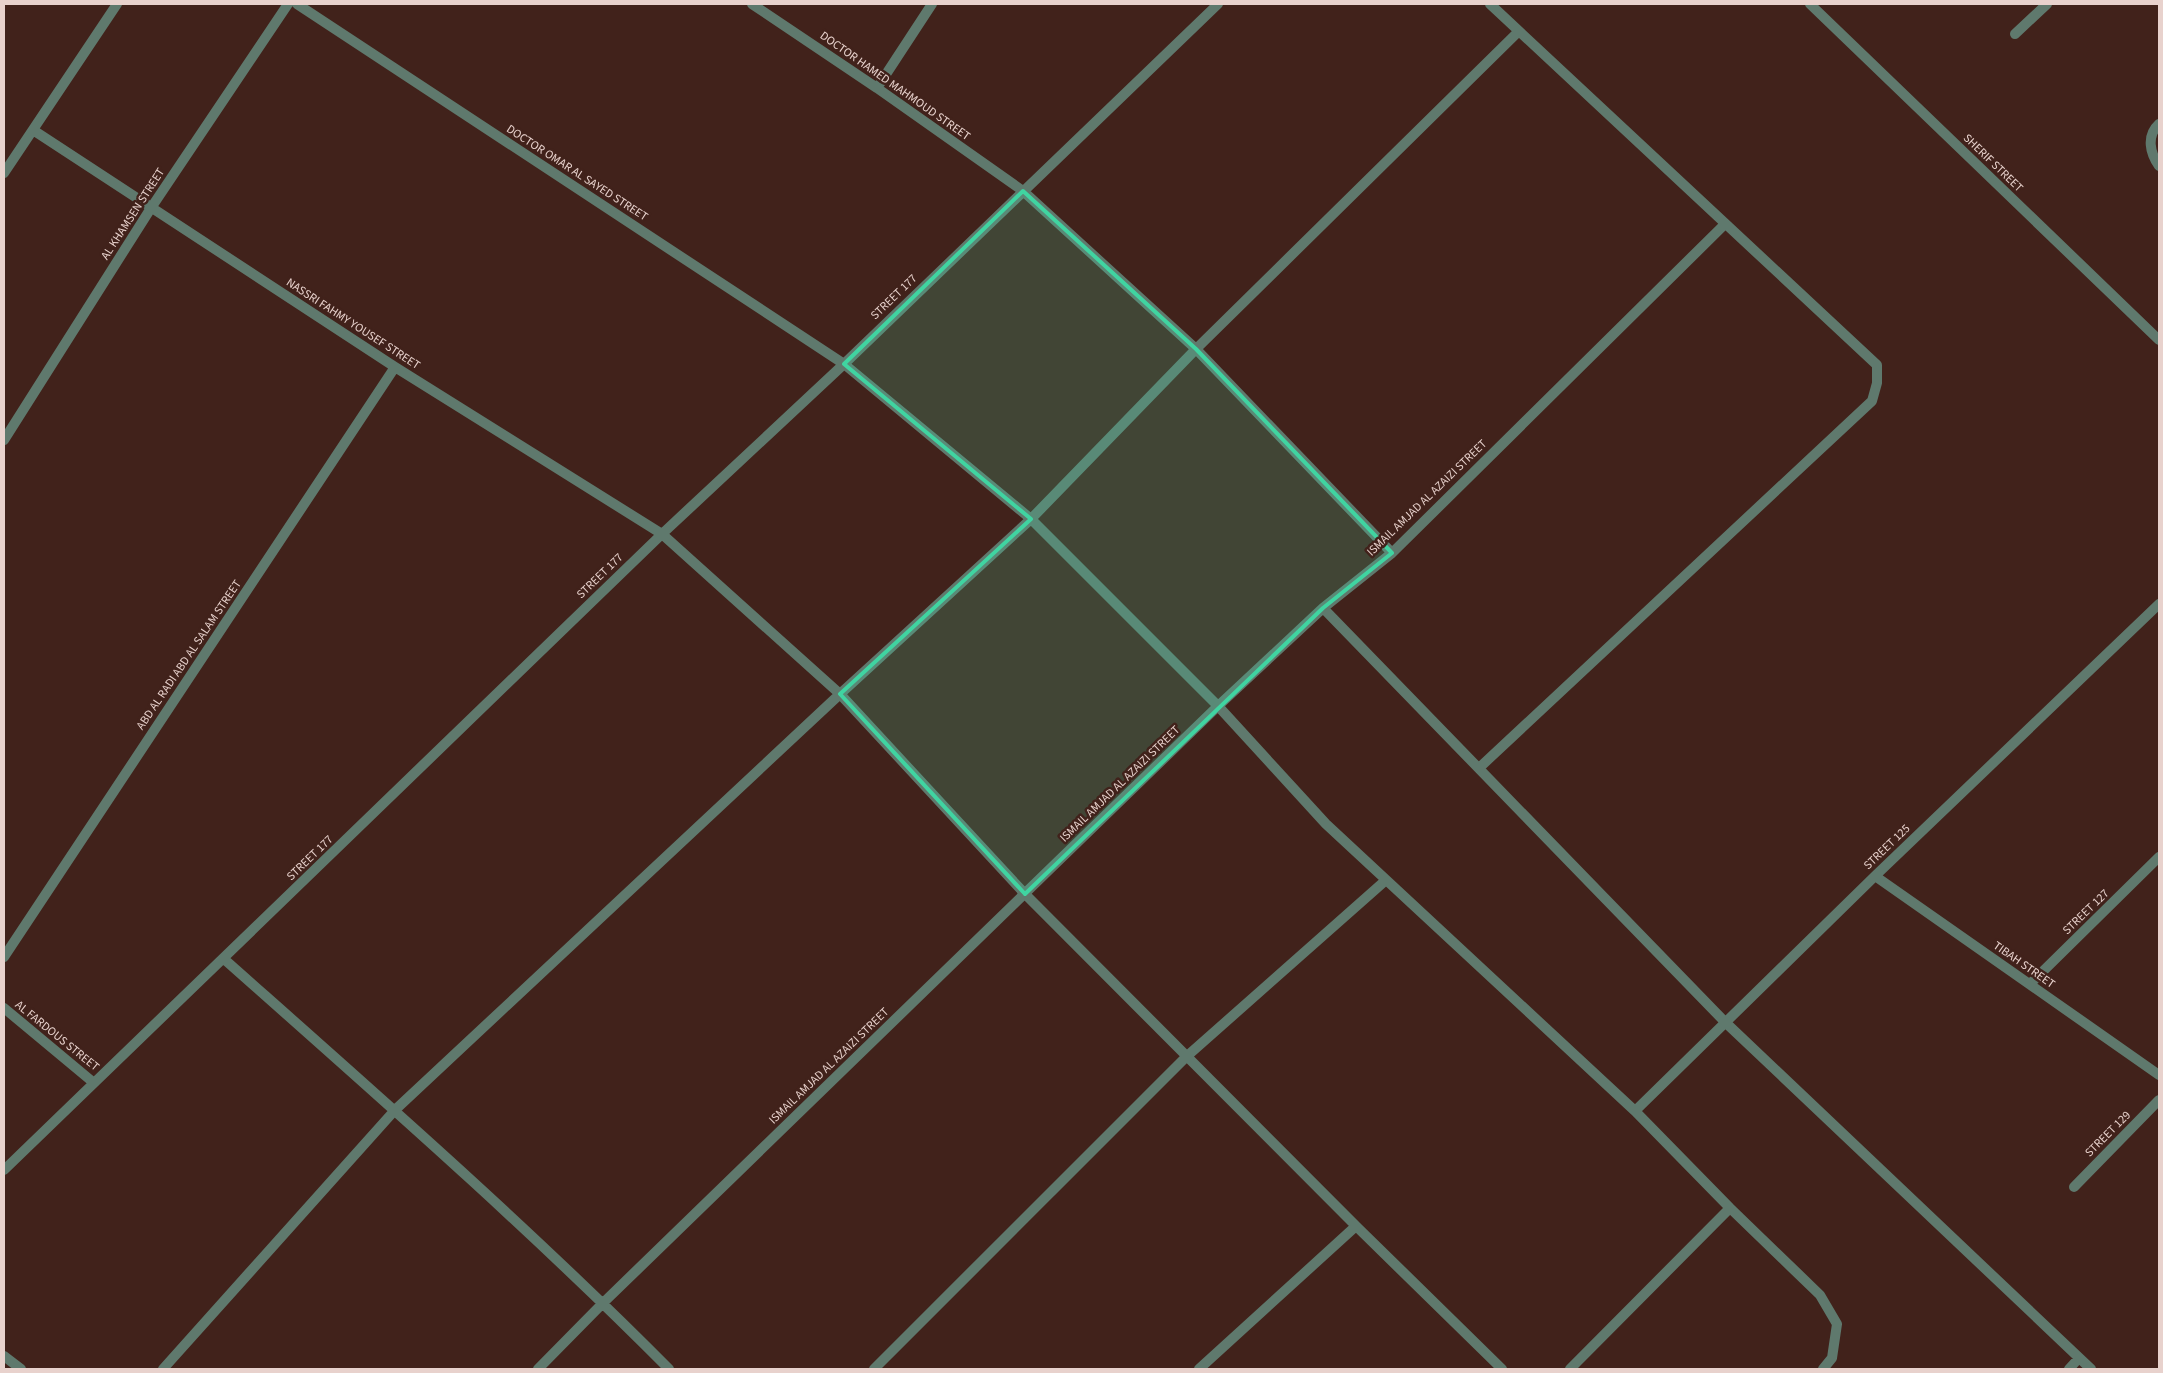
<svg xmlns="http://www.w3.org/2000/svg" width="2163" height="1373" font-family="'Source Sans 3',sans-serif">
  <rect width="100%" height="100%" fill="#41221b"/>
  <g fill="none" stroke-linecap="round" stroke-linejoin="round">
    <path stroke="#5f796d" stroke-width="10" d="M297,4L844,364L1031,519L1218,706L1326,824L1635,1111L1730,1208L1820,1295L1837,1324L1832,1358L1823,1369
      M752,4L877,88L1023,191L1196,349L1392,553
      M1810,4L2159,340
      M2015,34L2047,4
      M877,88L932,4
      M2159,124C2146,136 2150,153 2159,166
      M33,130L395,367L662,534L840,694L1025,894L1356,1226L1199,1369
      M4,173L117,4
      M4,440L151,208L288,4
      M1323,608L1725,1022L2091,1369
      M1479,768L1872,401L1877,383V365L1490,4
      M1875,876L2159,1075
      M4,957L395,367
      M224,959C375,1093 527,1226 669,1369
      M2030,984L2159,857
      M4,1008L94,1083
      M1635,1111L1875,876L2159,604
      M4,1170L662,534L844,364L1218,4
      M2074,1187L2159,1100
      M1356,1226L1502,1369
      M163,1369L395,1110L840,694L1031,519L1196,349L1518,32
      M538,1369L603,1303L1218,706L1323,608L1392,553L1725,224
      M874,1369L1186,1057L1386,880
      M1570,1369L1730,1208
      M2069,1369L2079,1358"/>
    <path stroke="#5f796d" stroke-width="10" d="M4,1356L21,1369"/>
  </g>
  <path fill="#40d4a1" fill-opacity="0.2" stroke="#40d4a1" stroke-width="4" stroke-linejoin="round" d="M1023,191L1196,349L1392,553L1323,608L1025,894L840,694L1031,519L844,364Z"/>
  <g text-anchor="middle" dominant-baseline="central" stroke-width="5" stroke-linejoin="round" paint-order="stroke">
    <g font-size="12" fill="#e8d2cd" stroke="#41221b">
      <text transform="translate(895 86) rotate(35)">DOCTOR HAMED MAHMOUD STREET</text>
      <text transform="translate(1993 163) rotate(44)">SHERIF STREET</text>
      <text transform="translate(577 173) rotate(33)">DOCTOR OMAR AL SAYED STREET</text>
      <text transform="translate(133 214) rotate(-57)">AL KHAMSEN STREET</text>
      <text transform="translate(894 297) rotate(-44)">STREET 177</text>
      <text transform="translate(353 324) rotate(33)">NASSRI FAHMY YOUSEF STREET</text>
      <text transform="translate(1427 498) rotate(-44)">ISMAIL AMJAD AL AZAIZI STREET</text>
      <text transform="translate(600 576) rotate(-44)">STREET 177</text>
      <text transform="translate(189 655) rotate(-56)">ABD AL RADI ABD AL SALAM STREET</text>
      <text transform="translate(1120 784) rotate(-44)">ISMAIL AMJAD AL AZAIZI STREET</text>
      <text transform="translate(1887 847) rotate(-44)">STREET 125</text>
      <text transform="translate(310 858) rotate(-44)">STREET 177</text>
      <text transform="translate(2086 912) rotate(-44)">STREET 127</text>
      <text transform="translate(2024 965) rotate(35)">TIBAH STREET</text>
      <text transform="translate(57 1036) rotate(39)">AL FARDOUS STREET</text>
      <text transform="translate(829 1066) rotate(-44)">ISMAIL AMJAD AL AZAIZI STREET</text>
      <text transform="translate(2108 1134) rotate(-45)">STREET 129</text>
    </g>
  </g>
  <rect width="2163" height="1373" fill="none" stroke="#e8d2cd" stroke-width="10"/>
</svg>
